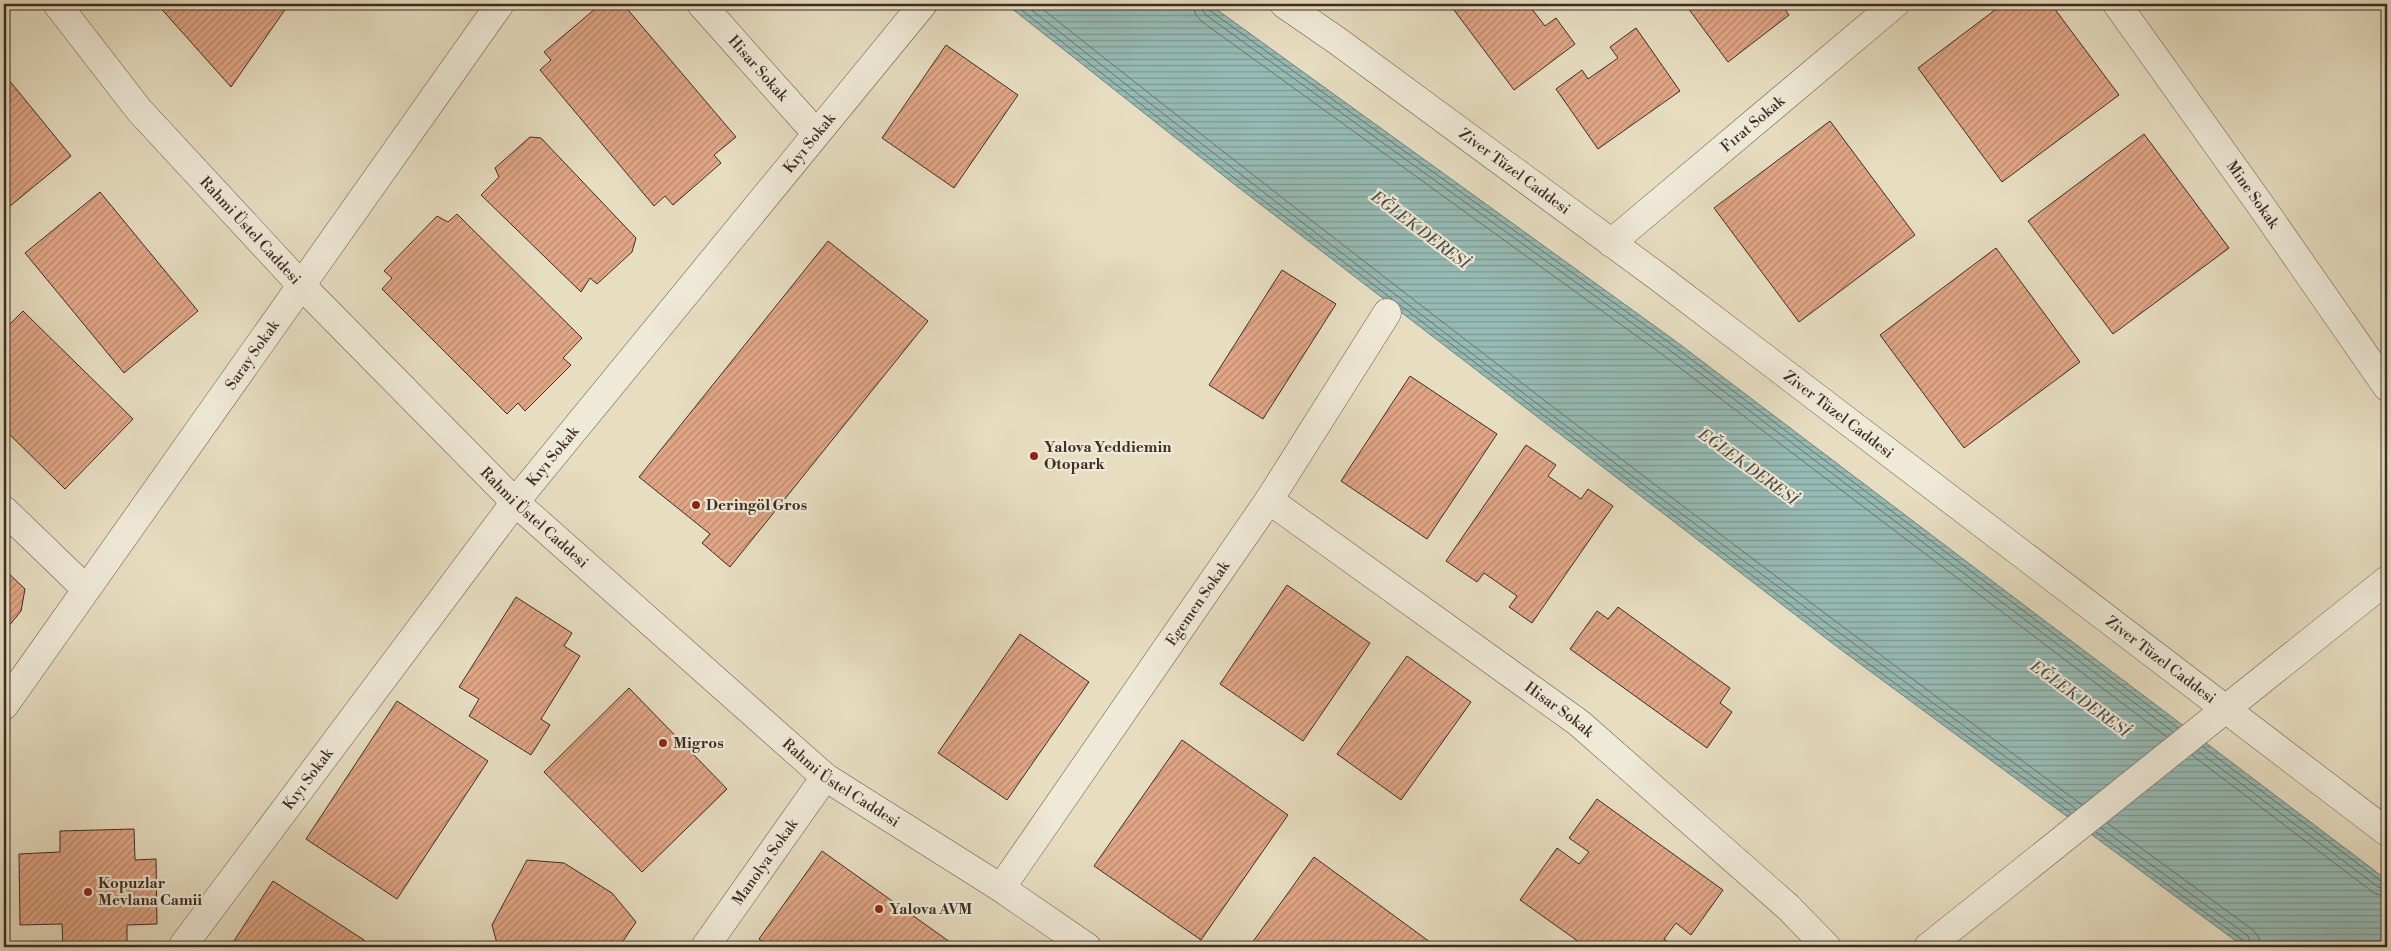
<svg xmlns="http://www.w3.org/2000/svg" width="2391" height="951" font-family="'Libre Bodoni',serif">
  <defs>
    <pattern id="water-rules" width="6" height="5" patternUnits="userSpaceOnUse" patternTransform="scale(1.25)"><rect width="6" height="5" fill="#97bbb5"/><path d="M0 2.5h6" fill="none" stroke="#7c9893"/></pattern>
    <pattern id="building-hatch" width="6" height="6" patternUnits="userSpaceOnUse" patternTransform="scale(1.25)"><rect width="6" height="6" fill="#e1a686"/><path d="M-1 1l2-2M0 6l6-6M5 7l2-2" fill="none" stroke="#b8886d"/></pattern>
  </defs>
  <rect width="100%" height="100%" fill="#e7ddc1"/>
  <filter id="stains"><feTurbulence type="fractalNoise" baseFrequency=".004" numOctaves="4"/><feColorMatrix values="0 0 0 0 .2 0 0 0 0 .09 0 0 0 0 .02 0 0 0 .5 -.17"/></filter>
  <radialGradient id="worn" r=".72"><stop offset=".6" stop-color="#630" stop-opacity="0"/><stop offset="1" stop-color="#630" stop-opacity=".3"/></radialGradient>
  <path fill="url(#water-rules)" stroke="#73827b" d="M1006,4H1209L1674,340L2387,880V947H2244L1836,646L1234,184Z"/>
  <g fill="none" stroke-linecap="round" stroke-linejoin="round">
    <path stroke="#6a746c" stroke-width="1" d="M1014,4L1237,180L1392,299
      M1024,4C1370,278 1721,547 2076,809
      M1036,4C1380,277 1729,544 2082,805
      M1193,4L1195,13L1201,21L1663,355L2167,737
      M1201,4L1202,10L1206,15L1668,349L2173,732
      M1207,4L1209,10L1671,344L2178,728
      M1400,305L1839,642L2071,813
      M2203,747L2382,882L2387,884
      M2198,751L2378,887L2387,890
      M2192,755L2374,893L2387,897
      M2107,823L2253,930L2259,938L2260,947
      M2101,828L2248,936L2253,947
      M2096,832L2244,941L2246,947"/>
  </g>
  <path fill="url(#building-hatch)" stroke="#3d2d23" d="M157,4H289L231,87Z
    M601,4L612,10L619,4H623L736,137L714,155L721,163L673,205L665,196L654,206L540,70L551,60L544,52Z
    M1462,4H1528L1545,26L1556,18L1575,44L1514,90L1454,10Z
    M1685,4H1781L1789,15L1728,62Z
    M2003,4H2051L2119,95L2002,182L1918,68Z
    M1636,28L1680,91L1598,149L1556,89L1582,70L1588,79L1618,58L1610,47Z
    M946,45L1018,95L954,188L882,138Z
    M4,74L71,156L4,211Z
    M1830,121L1915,235L1799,322L1714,208Z
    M2144,134L2229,248L2113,334L2028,221Z
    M530,137L541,138L636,238L632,252L597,284L590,278L581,292L481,195L499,177L495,168Z
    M100,192L198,311L124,373L25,253Z
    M457,214L582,338L563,358L571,365L525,411L518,403L507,414L382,289L392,278L384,271L437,216L448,222Z
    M828,241L928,321L730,567L702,543L710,534L639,477Z
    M1996,248L2080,362L1964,448L1880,335Z
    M1282,270L1336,304L1263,419L1209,385Z
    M23,311L133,419L65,489L4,429V330Z
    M1410,376L1497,434L1427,539L1341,481Z
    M1526,445L1556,465L1548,476L1581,499L1588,489L1613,506L1532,623L1509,607L1517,596L1484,573L1477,582L1446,561Z
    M4,569L25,589L21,611L4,632Z
    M1287,585L1370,643L1303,741L1220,684Z
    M516,597L572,633L564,646L580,656L541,719L550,725L531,755L469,716L479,699L459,687Z
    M1618,607L1730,688L1720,703L1732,712L1707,748L1570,649L1597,611L1608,619Z
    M1020,634L1089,682L1007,800L938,753Z
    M1407,656L1471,702L1401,800L1337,754Z
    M629,688L727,789L642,872L544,772Z
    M397,701L488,761L397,899L306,839Z
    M1182,740L1288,815L1201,940L1094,866Z
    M1597,799L1723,890L1691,935L1676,923L1664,939L1675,947H1586L1520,900L1557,848L1579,864L1589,852L1569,838Z
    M134,829L135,860L156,859L157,924L127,925V947H63L62,924L20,925L19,854L60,852V831Z
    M822,851L950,942L946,947H770L759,939Z
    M1314,857L1434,945L1432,947H1249Z
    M527,860L564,863L612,893L636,922L619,947H498L492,925Z
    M273,881L364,940L360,947H230Z"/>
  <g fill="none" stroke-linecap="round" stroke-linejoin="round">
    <defs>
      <g id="street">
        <path id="s1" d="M57,4L139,110L301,285L515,502L825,777L1001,888L1087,947"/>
        <path id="s2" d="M701,4L816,133"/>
        <path id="s3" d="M1284,4L1339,42L1661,279L2387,832"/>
        <path id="s4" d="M2117,4L2264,210L2387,387"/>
        <path id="s5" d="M1611,243L1895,4"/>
        <path id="s6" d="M1269,500L1579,723L1788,907L1827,947"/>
        <path d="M4,510L86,589"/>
        <path id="s7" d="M4,706L500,4"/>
        <path id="s8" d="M1001,888L1269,500L1387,313"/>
        <path id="s9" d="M182,947L515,502L923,4"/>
        <path id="s10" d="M705,947L825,777"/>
        <path d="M1928,947L2387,580"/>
      </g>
    </defs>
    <use href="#street" stroke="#68594a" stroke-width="29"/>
    <use href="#street" stroke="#efe9d7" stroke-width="28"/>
  </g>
  <g fill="#8f2418" stroke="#efe9d7" stroke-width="2">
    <circle cx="1034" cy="456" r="5"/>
    <circle cx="696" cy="505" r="5"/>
    <circle cx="663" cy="743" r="5"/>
    <circle cx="88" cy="892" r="5"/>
    <circle cx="879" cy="909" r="5"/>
  </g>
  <g text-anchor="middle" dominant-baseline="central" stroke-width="4.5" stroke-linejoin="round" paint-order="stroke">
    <g font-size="15" fill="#3d2d23" stroke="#efe9d7">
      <text stroke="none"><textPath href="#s2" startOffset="86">Hisar Sokak</textPath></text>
      <text stroke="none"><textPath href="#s5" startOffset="185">Fırat Sokak</textPath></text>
      <text stroke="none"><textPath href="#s9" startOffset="1020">Kıyı Sokak</textPath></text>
      <text stroke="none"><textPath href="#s3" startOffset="285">Ziver Tüzel Caddesi</textPath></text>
      <text stroke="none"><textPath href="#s4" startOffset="234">Mine Sokak</textPath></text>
      <text stroke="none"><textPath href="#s1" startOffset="298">Rahmi Üstel Caddesi</textPath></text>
      <text stroke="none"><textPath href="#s7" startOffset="430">Saray Sokak</textPath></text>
      <text stroke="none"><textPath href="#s3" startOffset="690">Ziver Tüzel Caddesi</textPath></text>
      <text stroke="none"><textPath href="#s9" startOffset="615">Kıyı Sokak</textPath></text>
      <text stroke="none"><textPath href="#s1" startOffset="702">Rahmi Üstel Caddesi</textPath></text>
      <text stroke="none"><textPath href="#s8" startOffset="346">Egemen Sokak</textPath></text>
      <text stroke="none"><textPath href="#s3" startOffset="1095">Ziver Tüzel Caddesi</textPath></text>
      <text stroke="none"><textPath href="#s6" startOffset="358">Hisar Sokak</textPath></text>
      <text stroke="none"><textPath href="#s9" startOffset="210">Kıyı Sokak</textPath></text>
      <text stroke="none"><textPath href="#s1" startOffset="1108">Rahmi Üstel Caddesi</textPath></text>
      <text stroke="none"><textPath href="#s10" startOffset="104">Manolya Sokak</textPath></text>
    </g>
    <g font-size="15" font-weight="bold" fill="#3d2d23" stroke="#efe9d7" text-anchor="start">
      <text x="1044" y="447">Yalova Yeddiemin<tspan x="1044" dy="17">Otopark</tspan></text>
      <text x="706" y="505">Deringöl Gros</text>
      <text x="673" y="743">Migros</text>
      <text x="98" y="883">Kopuzlar<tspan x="98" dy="17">Mevlana Camii</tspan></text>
      <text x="889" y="909">Yalova AVM</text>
    </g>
    <g font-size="16" font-style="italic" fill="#545048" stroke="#efe9d7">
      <text transform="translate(1420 230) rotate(37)">EĞLEK DERESİ</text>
      <text transform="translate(1748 467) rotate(36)">EĞLEK DERESİ</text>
      <text transform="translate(2080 699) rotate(36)">EĞLEK DERESİ</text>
    </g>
  </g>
  <rect width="2391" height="951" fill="none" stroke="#e7ddc1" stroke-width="20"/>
  <rect x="5" y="5" width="2381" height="941" fill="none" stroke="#3d2d23" stroke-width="2.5"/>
  <rect x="10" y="10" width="2371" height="931" fill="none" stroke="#3d2d23"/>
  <rect width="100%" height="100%" filter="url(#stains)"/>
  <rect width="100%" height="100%" fill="url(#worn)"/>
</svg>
